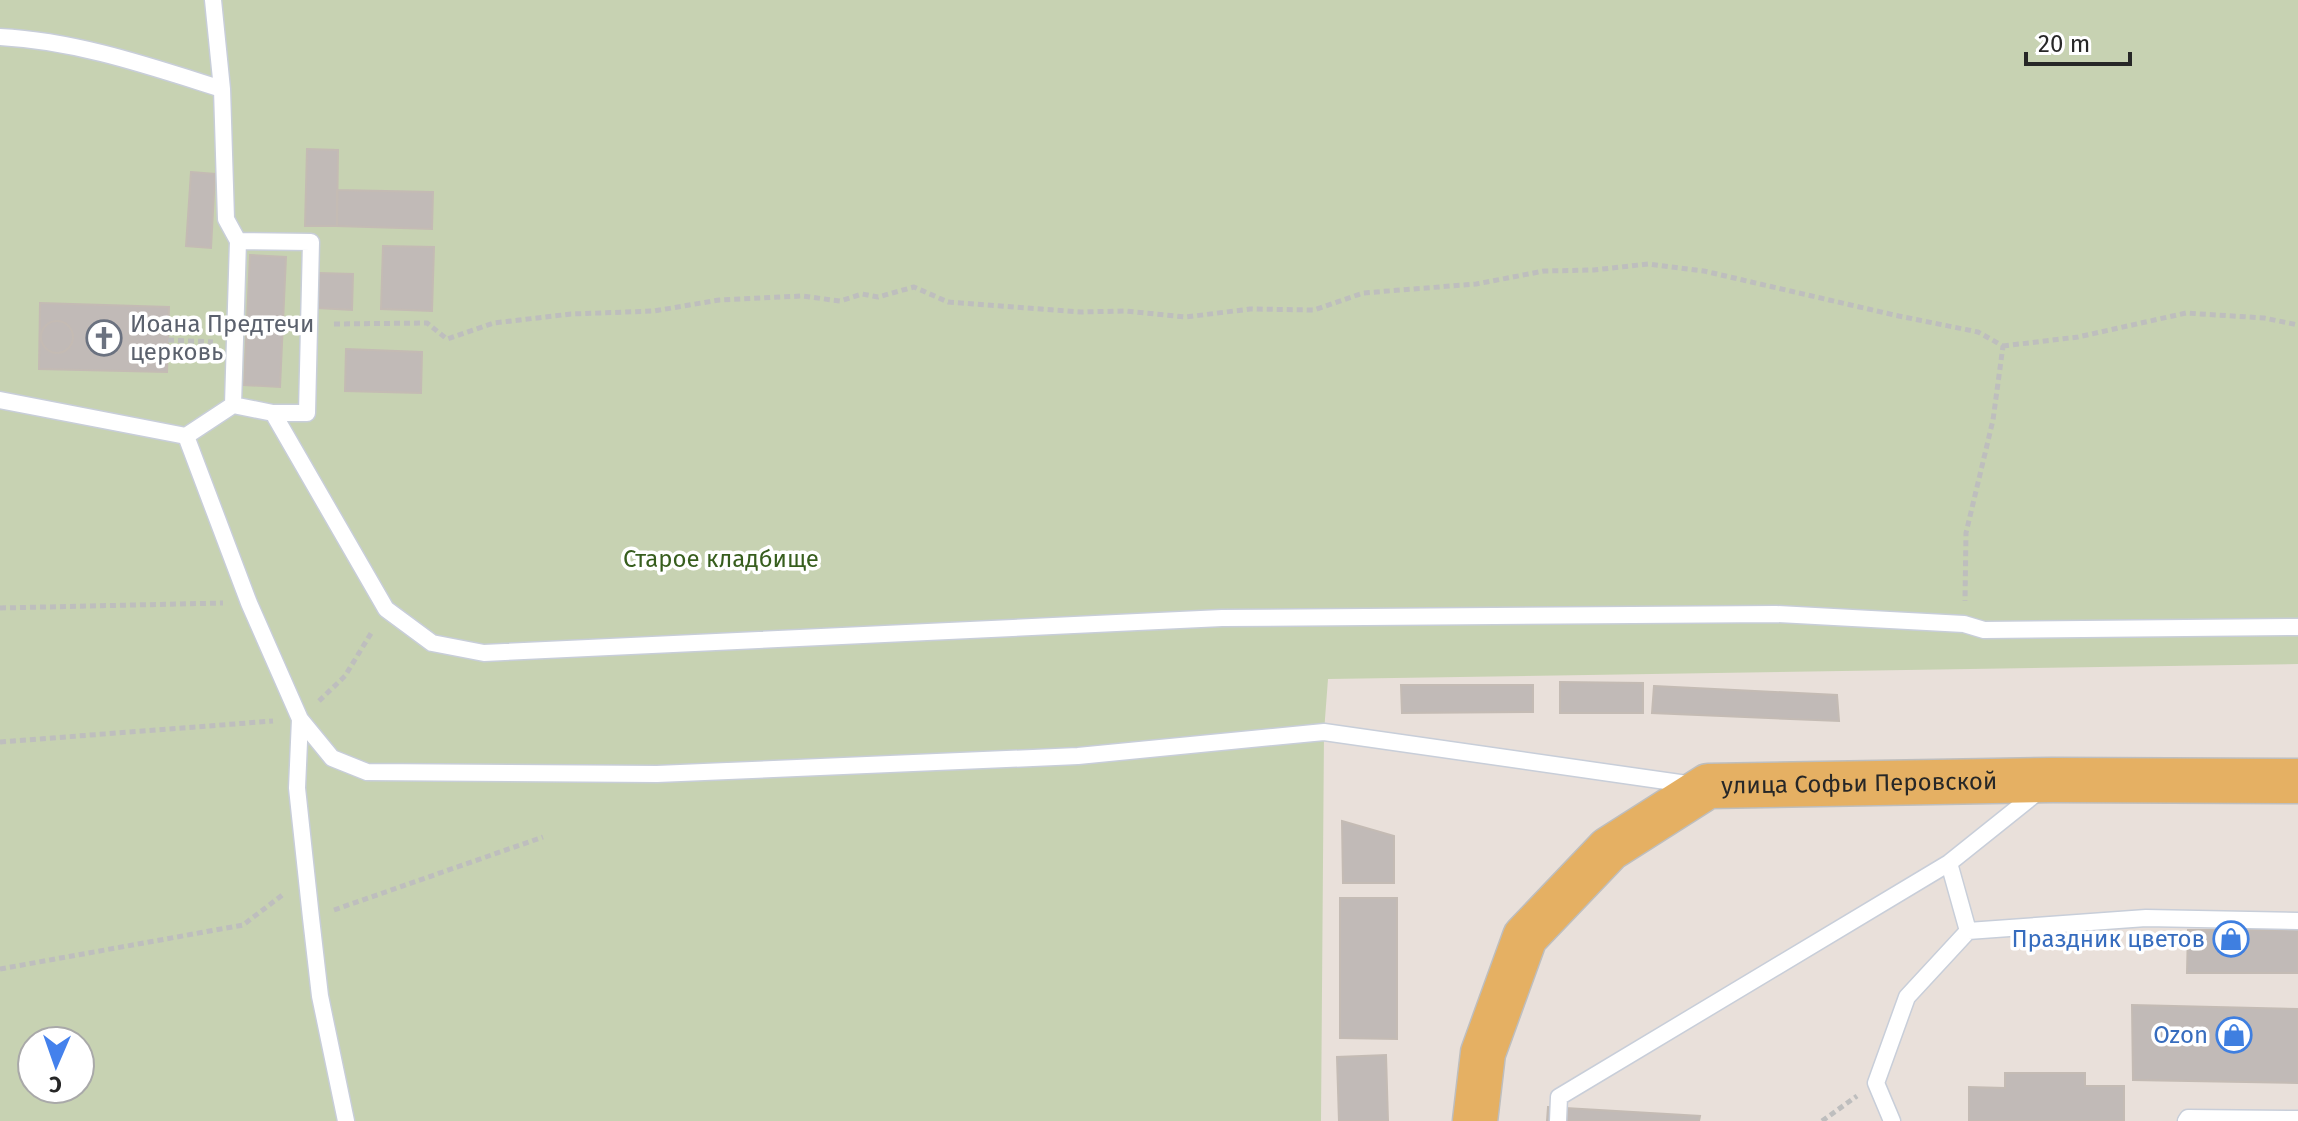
<svg xmlns="http://www.w3.org/2000/svg" width="2298" height="1121" font-family="'Fira Sans',sans-serif">
  <rect width="100%" height="100%" fill="#e9e0da"/>
  <path fill="#c7d2b2" fill-rule="evenodd" d="M0,0H2298V664L1328,679L1324,732L1321,1121H0ZM32,1041H80V1089H32Z"/>
  <path fill="#c1bab7" stroke="#c4bbb4" stroke-width="2" d="M307,149L338,150L337,226H305Z
    M191,172L215,174L211,248L186,246Z
    M337,190L433,192L432,229L337,226Z
    M383,246L434,247L432,311L381,309Z
    M250,255L286,257L280,387L244,385Z
    M319,273L353,274L352,310L318,308Z
    M40,303L169,307L167,372L39,369Z
    M41 337a16 16 0 1 1 32 0a16 16 0 1 1-32 0Z
    M346,349L422,352L421,393L345,391Z
    M1560,682L1643,683V713H1560Z
    M1401,685H1533V712L1402,713Z
    M1654,686L1837,695L1839,721L1652,713Z
    M1342,821L1394,836V883H1343Z
    M1340,898H1397V1039L1340,1038Z
    M2188,930H2298V973H2187Z
    M2132,1005L2298,1009V1083L2133,1080Z
    M1386,1055L1388,1121H1339L1337,1057Z
    M2005,1073H2085V1086H2124V1121H1969V1087L2005,1088Z
    M1548,1107L1700,1116L1699,1121H1547Z"/>
  <g fill="none" stroke-linecap="round" stroke-linejoin="round">
    <defs>
      <path id="service" d="M0,37C77,41 149,66 222,89
        M238,241L311,242L307,413H273
        M0,400L186,436L249,603L300,719L332,758L367,772L657,774L1078,756L1324,732L1694,785
        M233,405L273,413L386,609L432,643L484,653L1222,618L1776,614L1964,624L1984,630L2298,627
        M186,436L233,405L238,241L226,219L222,89L213,0
        M300,719L297,788L311,918L320,996L346,1121
        M1949,863L1968,931L2146,918L2298,921
        M1558,1121L1559,1097L1949,863L2039,791
        M1892,1121L1876,1083L1907,997L1968,931
        M2186,1121L2188,1118L2298,1119"/>
      <g id="primary">
        <path id="s1" d="M1475,1121L1483,1053L1525,937L1609,849L1708,786L2052,780L2298,781"/>
      </g>
    </defs>
    <use href="#service" stroke="#c8ced9" stroke-width="19"/>
    <use href="#primary" stroke="#bebebe" stroke-width="47"/>
    <path stroke="#bebebe" stroke-width="5" stroke-dasharray="6 4" stroke-linecap="butt" d="M334,324L427,323L447,339L494,323L571,314L654,311L719,300L802,296L840,301L862,294L878,297L914,287L948,302L1081,312L1125,311L1186,317L1250,309L1314,310L1363,293L1476,284L1544,271L1594,270L1648,264L1704,271L1894,315L1978,332L2003,346L1993,420L1966,533L1965,601
      M168,340L213,342
      M2003,346L2078,337L2186,313L2264,318L2298,325
      M0,608L223,603
      M319,701L345,676L373,630
      M0,742L273,721
      M334,910L543,837
      M0,969L243,925L285,893
      M1822,1121L1857,1096"/>
    <use href="#service" stroke="#fff" stroke-width="16"/>
    <use href="#primary" stroke="#e5b063" stroke-width="44"/>
  </g>
  <defs>
    <symbol id="church-ring" viewBox="-11 -11 22 22"><circle r="9.5" fill="#fff" stroke="#6b7280" stroke-width="1.5"/><path d="M-1.2-6h2.4v3.5h3.3v2.4h-3.3V6h-2.4V-.1h-3.3v-2.4h3.3Z" fill="#6b7280"/></symbol>
    <symbol id="shop-ring" viewBox="-11 -11 22 22"><circle r="9.5" fill="#fff" stroke="#3f7fe0" stroke-width="1.5"/><path d="M-5-2.5h2.3a2.7 3.5 0 0 1 5.4 0H5L5.5 6h-11ZM-1.5-2.5h3a1.5 2.3 0 0 0-3 0Z" fill="#3f7fe0"/></symbol>
  </defs>
  <g fill-rule="evenodd">
    <use href="#church-ring" x="84" y="318" width="40" height="40"/>
    <use href="#shop-ring" x="2211" y="919" width="40" height="40"/>
    <use href="#shop-ring" x="2214" y="1015" width="40" height="40"/>
  </g>
  <g text-anchor="middle" dominant-baseline="central" stroke-width="7" stroke-linejoin="round" paint-order="stroke">
    <g font-size="24" fill="#5b616d" stroke="#fff" text-anchor="start">
      <text x="130" y="324">Иоана Предтечи<tspan x="130" dy="28">церковь</tspan></text>
    </g>
    <g font-size="24" fill="#375e1e" stroke="#fff">
      <text x="721" y="559">Старое кладбище</text>
    </g>
    <g font-size="24" fill="#272727" stroke="#fff">
      <text stroke="none"><textPath href="#s1" startOffset="582">улица Софьи Перовской</textPath></text>
    </g>
    <g font-size="24" fill="#366cbe" stroke="#fff" text-anchor="end">
      <text x="2205" y="939">Праздник цветов</text>
      <text x="2208" y="1035">Ozon</text>
    </g>
  </g>
  <g transform="translate(56 1065) rotate(182)"><circle r="38" fill="#ffffff" stroke="#a9a9a9" stroke-width="2"/>
  <path d="M0-6L14 30L0 20L-14 30Z" fill="#4481ec"/>
  <text y="-12" font-size="22" font-weight="bold" text-anchor="middle" fill="#272727">С</text>
  </g>
  <path d="M2026 52v12h104v-12" fill="none" stroke="#272727" stroke-width="4"/>
  <text x="2038" y="52" font-size="24" fill="#272727" stroke="#ffffff" stroke-width="6" paint-order="stroke">20 m</text>
</svg>
